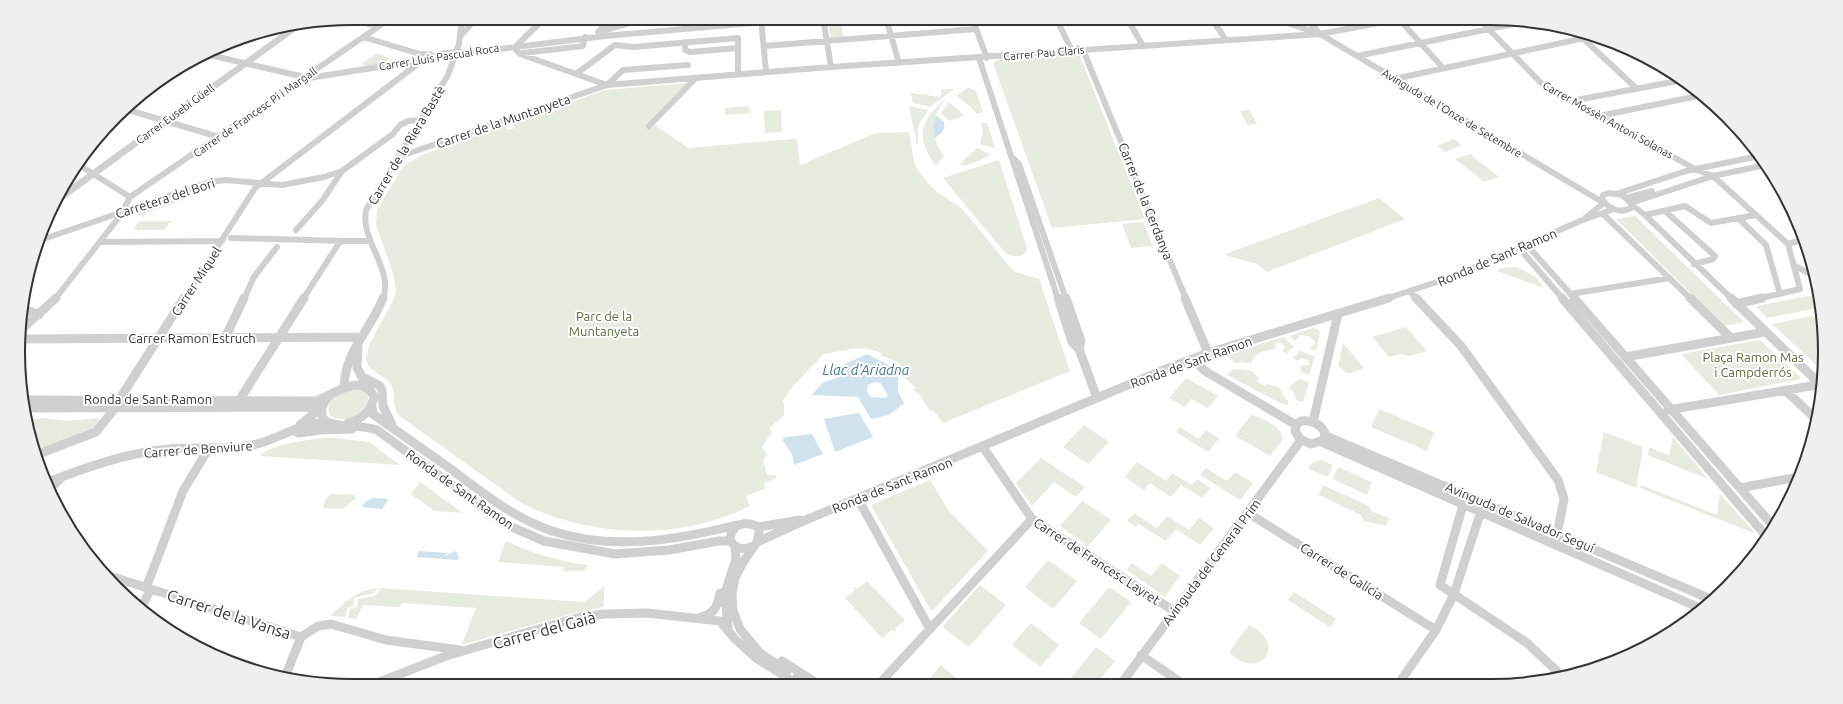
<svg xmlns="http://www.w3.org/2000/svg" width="1843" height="704" font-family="Ubuntu,sans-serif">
  <rect width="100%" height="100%" fill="#fff"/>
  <path fill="#e6ecdf" d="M840,18L844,38L831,39L827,19Z
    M377,53L396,61L391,62V59L387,60L386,63L367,66L361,64Z
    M1079,54L1145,219L1052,228L993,63L997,60Z
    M688,83L655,123V125L688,148L793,139L797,140L800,165L876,133L909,132L915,166L928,183L937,192L960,207L970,218L1013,271L1039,279L1070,371L943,423L933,410L930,411L919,394L913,390L916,388L905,378L898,362L880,355L882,353L866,348L852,349L824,354L792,387L782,402L784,403V416L769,428L772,432L762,447L767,455L763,460L767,475H775L777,478L764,483L766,488L746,496L750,506C679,541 591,538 521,503L401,417C389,404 398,398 391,385C385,373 368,374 366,358L370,343L394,299L396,290L393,273L376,225L377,210L399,173L405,165L422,155L505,125L508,130L515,128L512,123L605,90Z
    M968,87L976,91L983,112L977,114L970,106L957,96Z
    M942,89H954L930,107L913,103L911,93L940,97Z
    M948,97C931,114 928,136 944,155L936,166C914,135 920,120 948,97Z
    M949,102L958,109L964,116L949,121L941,113Z
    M749,106L750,113L725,115V108Z
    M909,106L928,110L918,126V144H917Z
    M781,110L782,132L765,133L764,111Z
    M1249,110L1257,124L1247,125L1240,111Z
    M981,123H987L995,148L980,144L983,131Z
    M1454,139L1462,145L1445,152L1437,146Z
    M977,148L990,154C983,161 972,163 963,166L960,163Z
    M1470,154L1499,177L1484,182L1455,159Z
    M999,160L1027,248C1025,259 1014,257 1006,254L943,178Z
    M186,196L187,197L185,199L146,213L143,218L142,215H132Z
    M1379,198L1405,219L1267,272L1257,264L1228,256L1225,254Z
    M1635,216L1744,322L1724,326L1616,219Z
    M143,221H171L164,230H136L134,228L138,223Z
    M1143,222L1153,246L1131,248L1122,224Z
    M1517,267L1536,277L1544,288L1497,271L1501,268Z
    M1819,294L1822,307L1767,318L1756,306Z
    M1822,314L1824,371H1823L1772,324Z
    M1406,327L1427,351L1410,356L1400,354L1389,357L1372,337Z
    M1313,328L1318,329L1320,332L1316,351L1309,349L1315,344V341L1309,336L1300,335L1295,341L1290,336Z
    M1284,337L1294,347L1289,350L1288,354L1282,351L1285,346L1279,342L1275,344V349C1263,351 1254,352 1251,364L1244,362L1235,363L1227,355L1239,350Z
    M1760,340L1800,377V379L1719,395L1681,354Z
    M1343,343L1364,368L1348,374L1338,366Z
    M1299,351L1315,356L1309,375L1301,372L1300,367L1301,366L1309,365L1308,360L1302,358L1297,361L1293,357L1297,355Z
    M1234,369L1252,371L1259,379L1257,381L1265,386L1267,384L1279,387L1283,396L1288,401V405L1280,403L1227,375Z
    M1186,378L1218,396L1208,408L1191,399L1185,407L1169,398Z
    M1299,379L1309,382L1303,402L1296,400L1295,394L1289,387Z
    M357,389C386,395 351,431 330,415C323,399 344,390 357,389Z
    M1379,409L1434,432L1427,451L1371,427Z
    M1252,414C1263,420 1281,425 1283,439L1270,456L1235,436Z
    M45,418L66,421L100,418L93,429L35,452L25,420Z
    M1084,425L1109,442L1088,464L1063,447Z
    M1180,427L1199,439L1206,430L1219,438L1208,452L1176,432Z
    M1604,432L1643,447L1636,488L1596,472Z
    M1673,437L1708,479L1648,455L1649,447L1669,455Z
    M323,438H335L369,442L400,465L260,456C270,444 308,440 323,438Z
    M1041,458L1085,487L1076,497L1054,482L1032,506L1016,483Z
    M1321,460L1333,465L1328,477L1308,469L1313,462Z
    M1137,462L1166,481L1172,473L1192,485L1197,479L1211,488L1202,498L1181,485L1171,497L1150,483L1144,490L1125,477Z
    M1338,467L1372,482L1367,495L1333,479Z
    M1206,468L1227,481L1235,472L1253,483L1240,500L1200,475Z
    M930,480L949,511L988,551L933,610L930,609L871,505Z
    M420,482L463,513L435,511L411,494Z
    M1323,485L1369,506L1371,511L1389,518L1386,526L1364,521L1361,515L1319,495Z
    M1641,485L1717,515L1720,494L1756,534L1640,488Z
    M331,494L354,495L356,498L342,509L324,508L323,505L328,496Z
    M1082,501L1111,520L1088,546L1060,526Z
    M1134,513L1157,528L1167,516L1189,530L1199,518L1214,528L1200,545L1176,529L1166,541L1139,524L1136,527L1127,521Z
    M506,541C533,554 559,561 588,565L584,571H563L564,567L498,562Z
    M1048,560L1077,581L1053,609L1025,587Z
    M1132,563L1151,576L1162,563L1180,576L1165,597L1127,570Z
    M867,581L905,620L895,628L896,630L895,632L892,630L882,638L845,598L855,590L853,588L855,587L857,589Z
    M980,585L1006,605L970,646H967L944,628L943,626Z
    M604,587V607L574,613L468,643L462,644L476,608L402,603L400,607L363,605L356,619L348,618L350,609L357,607L358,599L375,596L381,588L584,602Z
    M1109,587L1131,602L1101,639L1079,623Z
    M378,588L374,593L354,598L353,606L347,608L346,617L330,616C347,601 355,591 378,588Z
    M1294,592L1336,619L1330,627L1288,600Z
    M1031,623L1059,645L1040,667L1012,645Z
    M1249,625C1289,644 1260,683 1229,652Z
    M1096,647L1115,661L1096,684H1066Z
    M941,665L965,685H924Z"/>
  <path fill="#cfe2ee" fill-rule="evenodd" d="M936,115L944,122C946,130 941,134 934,139L933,125Z
    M867,354L895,368L898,373V392L904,403L889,415L871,419L858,397L812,395L822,383L848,374L845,364ZM880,382L888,396L885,398L871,397L867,392L868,385L872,383Z
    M859,413L873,437L835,452L824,419Z
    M812,434L823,454L794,465L792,454L782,440L786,437Z
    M372,498L387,499L388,500L382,509L362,507L363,504Z
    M419,551L448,553L443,557L456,551L459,558L457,560L417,557Z"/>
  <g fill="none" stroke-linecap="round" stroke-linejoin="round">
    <path stroke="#d0d0d0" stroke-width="6" d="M592,18L609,22
      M823,18L831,67
      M886,18L899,63
      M972,18L987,58
      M1056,18L1072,51
      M1127,18L1143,46
      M1211,18L1226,40
      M1272,18L1320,34L1604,203
      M1306,18L1319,33
      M1398,18L1443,68
      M1478,18L1541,83L1695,169L1713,176L1788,244L1800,289L1757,299
      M346,19L379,26
      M761,19L766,72
      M1573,29L1636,88
      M600,30L613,18
      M598,32L648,18
      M461,35L477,18
      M363,37L420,54H430
      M685,42V50L690,52L738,48
      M517,45L516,50L520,54L607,85L831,67L1320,34L1405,18
      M517,45L545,18
      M764,46L976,29
      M1083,50L1186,299
      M523,53L583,46L585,37
      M205,54L309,78L423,60L444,53L483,51L605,36L809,18
      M1357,56L1523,22
      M979,58L1058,299
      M576,74L615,45L633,47L738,38V74
      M1394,79L1594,36
      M607,85L623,70L688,65
      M1571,101L1683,80
      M125,109L219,137
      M1599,116L1703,95
      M649,126L696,78
      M398,157L607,85
      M1013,158L1019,164L1066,299
      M79,165L130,197
      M1609,193L1622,195L1631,203V208C1620,214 1609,209 1602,199L1603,195Z
      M1616,194L1686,171L1759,156
      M1626,198L1652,191
      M1631,203L1713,176L1766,165
      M1631,204L1645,215L1732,299
      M1665,211L1715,256L1713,259L1694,264
      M1603,214L1691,299
      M1645,215L1685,206L1711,223L1756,215
      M1586,217L1604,203
      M1738,218L1766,245L1780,294
      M296,230L322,201L342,171L393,134L400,125L408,121L421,120
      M231,238L344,241
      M38,241L209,182L226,180L282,185L324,177L342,171
      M100,242L222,241
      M1788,244L1805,239
      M1527,245L1575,299
      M1520,249L1563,299
      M1794,265L1815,277
      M1410,292L1417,299
      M1570,294L1670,278
      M55,299L120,216L130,197L391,18
      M184,299L255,188L423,60
      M244,299L254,277L277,247
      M303,299L339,243L344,241H369
      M383,299C394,269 360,241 366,210L448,75L459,44L462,18
      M1385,299L1455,276L1580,221L1614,209"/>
    <path stroke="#d0d0d0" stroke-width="9" d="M1058,298L1072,342L1079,349
      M1066,298L1081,341L1079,349L1097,398
      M1185,298L1208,353
      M1416,298L1461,346L1558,480L1564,499L1555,545
      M1562,298L1766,536
      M1574,298L1774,527
      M1690,298L1731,338
      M1731,298L1822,386
      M1736,304L1762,298
      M21,308L39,315
      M22,329L56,298
      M225,338L244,298
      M22,339L362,337
      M358,345L357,368L364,380
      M1625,357L1765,332
      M1193,359L1205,371L1296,425
      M361,376L380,386L382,390L383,406L392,425
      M344,388C345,349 370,332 383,298
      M1786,391L1817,420
      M330,395C323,403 318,411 325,421C342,429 360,424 377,430L507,525L544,541L615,554L669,550L719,541H730
      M240,399L304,298
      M24,400L316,401C336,394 359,372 374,396C372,411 362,419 348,423
      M119,400L184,298
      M372,407L373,414C399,433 426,451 452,470C484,494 514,518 552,531C612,551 677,540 737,525
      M24,408L322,407
      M1668,410L1823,384
      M1301,421C1312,420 1320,423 1325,433L1324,440L1311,444L1300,439L1295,431L1296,425Z
      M1313,422L1338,314
      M300,425L321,408
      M298,433L321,430L352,429
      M1326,436L1713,600
      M1321,442L1702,609
      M983,447L1032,519L1174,611
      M36,455L96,432L115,408
      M45,483C85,468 125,453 168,449C196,446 225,451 253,445C277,440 305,420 328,423
      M1740,488L1798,477
      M49,490L60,479
      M858,499L930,629
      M1463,505L1440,585L1527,643L1561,675
      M1248,513L1436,630
      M758,527L800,520
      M757,542L808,519L1166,369L1208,353L1389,298
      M754,546C744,550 736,550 730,540C731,524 745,520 758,527L759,532L757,542L742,564L735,578L732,594L733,610L740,629L760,653L787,671
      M110,576L301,637L318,626L331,624L386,640L460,650
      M146,588L183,491L209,448
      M141,608L151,589
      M701,617C714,614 718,606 720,593
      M728,628L725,593L736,559L735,547
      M1141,655L1183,684
      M782,661L820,685
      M285,677L301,637
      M797,677L800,679L801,683L809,685
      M1399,683L1436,630L1454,594L1482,508
      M1121,684L1301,440
      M878,685L1032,519
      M369,686L446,656L580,617L605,614L647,613L720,621L735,639L756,658L799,685"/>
    <path fill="#d0d0d0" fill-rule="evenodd" d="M297,27V30L59,203H54L58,195L289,28Z"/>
  </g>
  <g text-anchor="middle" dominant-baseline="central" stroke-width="4" stroke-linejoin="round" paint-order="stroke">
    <g font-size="11" fill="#333" stroke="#fff">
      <text transform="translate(1044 53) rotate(-5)">Carrer Pau Claris</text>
      <text transform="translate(439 57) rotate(-9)">Carrer Lluís Pascual Roca</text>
      <text transform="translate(255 112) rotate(-35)">Carrer de Francesc Pi i Margall</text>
      <text transform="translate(1452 113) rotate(31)">Avinguda de l'Onze de Setembre</text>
      <text transform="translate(175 114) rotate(-36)">Carrer Eusebi Güell</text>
      <text transform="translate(1608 120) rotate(29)">Carrer Mossèn Antoni Solanas</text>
    </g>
    <g font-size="13" fill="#333" stroke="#fff">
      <text transform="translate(503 121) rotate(-19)">Carrer de la Muntanyeta</text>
      <text transform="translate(406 145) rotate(-59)">Carrer de la Riera Bastè</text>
      <text transform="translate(165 198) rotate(-18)">Carretera del Bori</text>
      <text transform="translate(1146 201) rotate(68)">Carrer de la Cerdanya</text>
      <text transform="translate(1497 257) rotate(-23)">Ronda de Sant Ramon</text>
      <text transform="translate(196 281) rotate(-57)">Carrer Miquel</text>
      <text x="192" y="338">Carrer Ramon Estruch</text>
      <text transform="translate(1191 362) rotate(-20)">Ronda de Sant Ramon</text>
      <text x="148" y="399">Ronda de Sant Ramon</text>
      <text transform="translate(198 449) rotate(-4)">Carrer de Benviure</text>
      <text transform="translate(892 485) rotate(-22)">Ronda de Sant Ramon</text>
      <text transform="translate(460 489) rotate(35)">Ronda de Sant Ramon</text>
      <text transform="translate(1520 517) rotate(23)">Avinguda de Salvador Seguí</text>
      <text transform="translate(1097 561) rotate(33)">Carrer de Francesc Layret</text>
      <text transform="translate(1211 562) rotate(-53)">Avinguda del General Prim</text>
      <text transform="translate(1342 571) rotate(32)">Carrer de Galícia</text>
    </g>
    <g font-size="13" fill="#56703f" stroke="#fff">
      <text x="604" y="316">Parc de la<tspan x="604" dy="15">Muntanyeta</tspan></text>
      <text x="1753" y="357">Plaça Ramon Mas<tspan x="1753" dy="15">i Campderrós</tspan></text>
    </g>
    <g font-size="14" font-style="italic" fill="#3f7597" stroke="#fff">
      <text x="866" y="370">Llac d'Ariadna</text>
    </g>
    <g font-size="16" fill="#333" stroke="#fff">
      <text transform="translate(229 614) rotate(18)">Carrer de la Vansa</text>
      <text transform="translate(544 630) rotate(-15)">Carrer del Gaià</text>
    </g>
  </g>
  <path d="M0 0H1843V704H0ZM352 25H1491A327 327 0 0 1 1818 352V352A327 327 0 0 1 1491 679H352A327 327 0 0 1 25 352V352A327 327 0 0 1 352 25Z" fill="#efefef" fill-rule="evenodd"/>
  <path fill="none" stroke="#333" stroke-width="2" d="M352 25H1491A327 327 0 0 1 1818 352V352A327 327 0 0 1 1491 679H352A327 327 0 0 1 25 352V352A327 327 0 0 1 352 25Z"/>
</svg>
